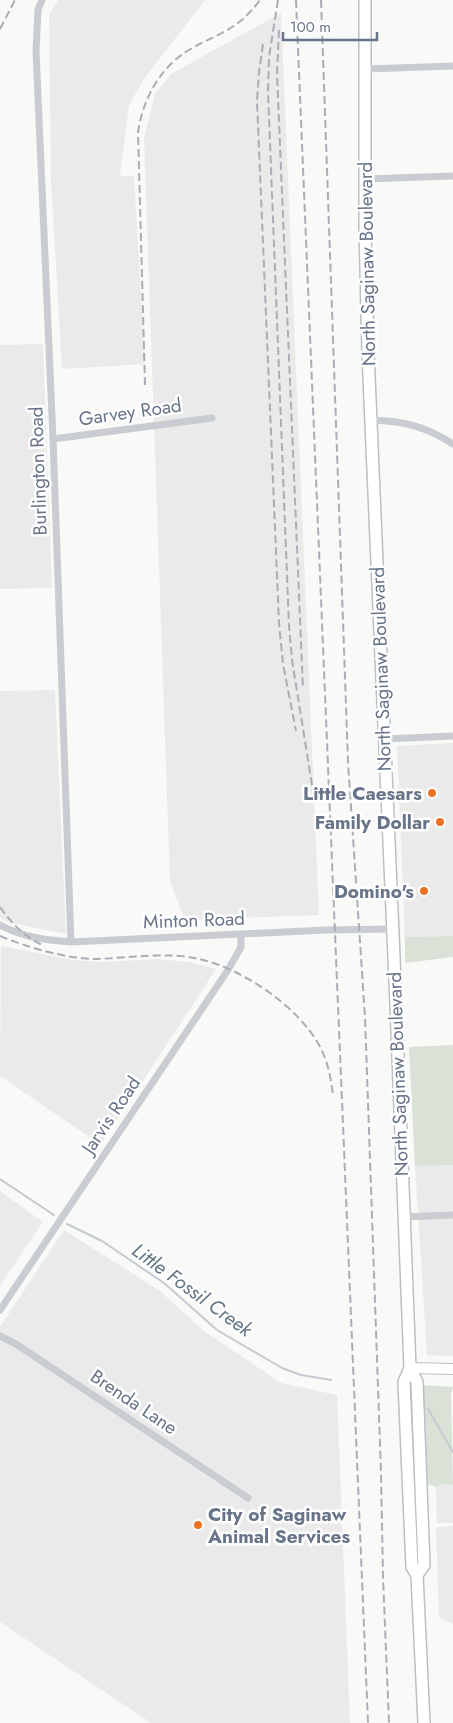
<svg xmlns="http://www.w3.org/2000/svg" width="453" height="1723" font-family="Jost,sans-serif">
  <rect width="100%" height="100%" fill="#f9f9f7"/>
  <path fill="#eaeaea" d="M58,0H205L144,79L129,105L120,176H134L145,364L62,369L51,180L49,15Z
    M281,13L319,915L185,920L170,881L144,138L155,94L171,74Z
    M43,344L52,588L0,589V345Z
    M55,690L66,934L7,922L0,917V691Z
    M453,743V936L405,937L397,746Z
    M1,946L74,960L102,962L157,959L189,962L216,969L101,1145L0,1076Z
    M453,1165V1356L427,1355L415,1166Z
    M0,1191L43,1222L0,1286Z
    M64,1230L160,1291L204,1331L281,1383L337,1395L350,1723H151L0,1622V1327Z
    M441,1484L453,1485V1523H437L436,1487Z
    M453,1526V1624L439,1617L436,1527Z"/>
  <path fill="#dae1d7" d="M453,936V957L405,963V937Z
    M453,1045V1165L415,1166L409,1047Z
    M422,1385L453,1387L451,1394L453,1485L441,1484L436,1487L425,1483Z"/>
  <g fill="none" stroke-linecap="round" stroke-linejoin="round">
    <path stroke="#c3cbd1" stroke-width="2" d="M0,1179L54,1215
      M67,1224L102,1241L164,1283L217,1330L282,1368L301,1375L331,1380
      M428,1409L453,1452"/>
    <defs>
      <path id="secondary" d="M410,1368L453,1369"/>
      <path id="primary" d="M365,0V227L368,353L396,1004L410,1368L404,1382L412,1567L417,1575L424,1723
        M410,1368L417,1382L424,1565L417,1575"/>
    </defs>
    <use href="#secondary" stroke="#bbbfc5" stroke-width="12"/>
    <use href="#primary" stroke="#bcbfc4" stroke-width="14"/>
    <path stroke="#c9ccd0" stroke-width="7" d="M42,0L38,10L36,51L53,439L71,942
      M366,69L453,66
      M366,179L453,176
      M371,420C403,421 425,426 453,444
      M53,439L212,418
      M384,739L453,736
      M0,925C23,937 45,940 71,942L326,930L392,929
      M404,1217L453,1215
      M0,1310L228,970L241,947V935
      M0,1336L16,1344L248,1498"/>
    <use href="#secondary" stroke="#fff" stroke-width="10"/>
    <use href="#primary" stroke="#fff" stroke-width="11"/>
    <path stroke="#a9adb5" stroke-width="2" stroke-dasharray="8 4" stroke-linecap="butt" d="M278,0L269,57L268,92L289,626L292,660L312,785
      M296,0L368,1723
      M321,0L348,762L365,1017L381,1473L383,1578L389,1723
      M0,29L15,0
      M279,30L277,74L303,689
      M263,44L259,72L257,101L279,623L283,664L296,731
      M145,385L138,132C143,99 160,67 189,50C220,32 237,31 260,0
      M0,907C12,924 23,935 42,945
      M0,936C26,947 67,959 96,959C128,958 163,952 194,958C239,966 297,1005 319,1045C328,1061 331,1078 333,1096"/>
  </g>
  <g fill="#ea7225" stroke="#fff" stroke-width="2">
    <circle cx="432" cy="793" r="5"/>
    <circle cx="440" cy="822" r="5"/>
    <circle cx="424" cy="891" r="5"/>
    <circle cx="198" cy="1525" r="5"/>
  </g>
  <g text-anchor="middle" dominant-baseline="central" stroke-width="5" stroke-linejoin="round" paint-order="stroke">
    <g font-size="19" fill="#677489" stroke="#fff">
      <text transform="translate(367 264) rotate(-91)">North Saginaw Boulevard</text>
      <text transform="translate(130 412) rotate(-8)">Garvey Road</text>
      <text transform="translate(38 471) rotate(-92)">Burlington Road</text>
      <text transform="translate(381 669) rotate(-92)">North Saginaw Boulevard</text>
      <text transform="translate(194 920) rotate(-2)">Minton Road</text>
      <text transform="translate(398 1074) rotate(-92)">North Saginaw Boulevard</text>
      <text transform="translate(111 1115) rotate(-56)">Jarvis Road</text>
      <text transform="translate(134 1402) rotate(34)">Brenda Lane</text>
    </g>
    <g font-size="19" font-weight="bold" fill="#677489" stroke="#fff" text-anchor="end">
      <text x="422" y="793">Little Caesars</text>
      <text x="430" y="822">Family Dollar</text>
      <text x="414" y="891">Domino's</text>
      <text x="208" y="1514" text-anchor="start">City of Saginaw<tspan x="208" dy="22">Animal Services</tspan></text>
    </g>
    <g font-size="20" font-style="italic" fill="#637683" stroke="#fff">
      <text transform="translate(192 1290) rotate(36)">Little Fossil Creek</text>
    </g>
  </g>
  <path d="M283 32v8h94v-8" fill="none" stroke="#677489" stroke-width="2.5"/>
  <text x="290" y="32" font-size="15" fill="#677489" stroke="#ffffff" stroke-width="4" paint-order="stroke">100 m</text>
</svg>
